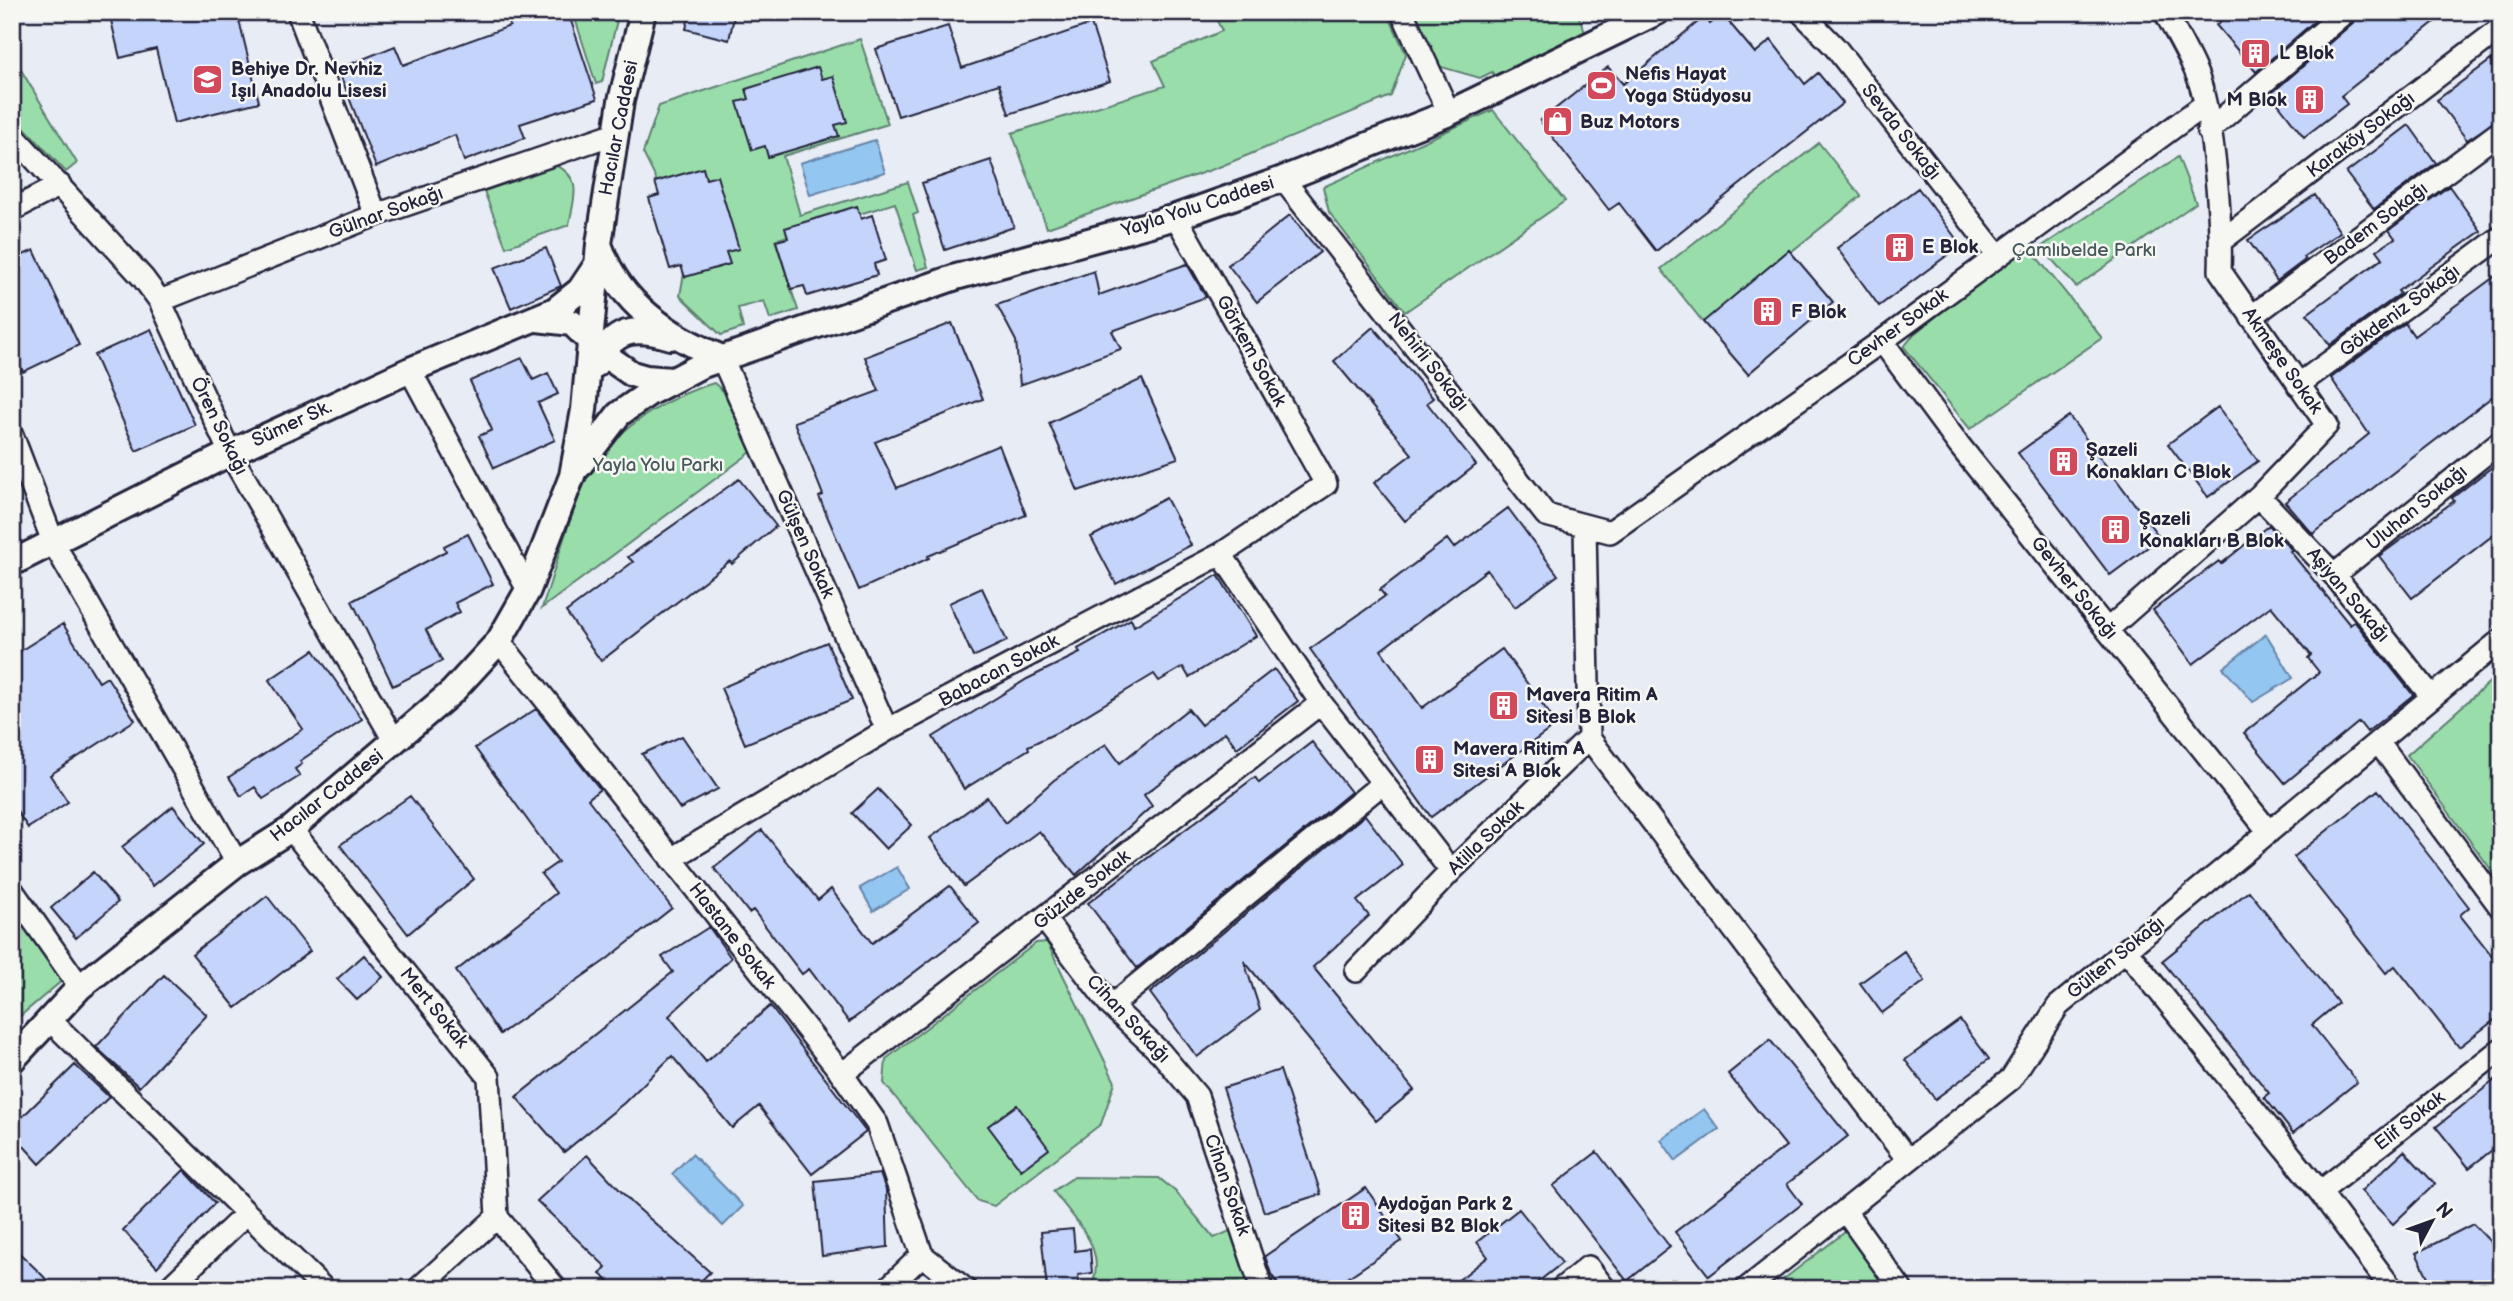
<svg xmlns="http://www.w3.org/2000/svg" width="2513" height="1301" font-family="'Balsamiq Sans',sans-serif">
  <rect width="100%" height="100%" fill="#e7ecf5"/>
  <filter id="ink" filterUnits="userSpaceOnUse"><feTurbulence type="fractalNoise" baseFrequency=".0143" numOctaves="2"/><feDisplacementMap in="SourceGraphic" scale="14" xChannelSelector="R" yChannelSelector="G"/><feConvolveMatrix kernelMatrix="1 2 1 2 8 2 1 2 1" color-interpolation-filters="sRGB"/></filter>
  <g filter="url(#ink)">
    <path fill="#99deaa" stroke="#5e8072" stroke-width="2" d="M573,12H619L602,82L596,84Z
      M1213,12H1387L1406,54L1391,96L1219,167L1047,228L1012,133L1165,86L1153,61L1222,31Z
      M1413,12H1577L1585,32L1496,78L1492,72L1480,78L1438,66Z
      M860,39L888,124L783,156L800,215L908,182L918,213L913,215L928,267L917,270L895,203L775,240L798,310L770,319L764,301L738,308L743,328L721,335L680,296L684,273L656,179L643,153L659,106Z
      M12,55L77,163L66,172L12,114Z
      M1493,110L1565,201L1405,312L1329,212L1323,187Z
      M1819,143L1861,196L1703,322L1661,269Z
      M2178,157L2196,203L2076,287L2041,247Z
      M557,166C584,179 573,201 569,225L506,247L484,191Z
      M2027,245L2102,338L1970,429L1904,347L1914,334Z
      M714,383L728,395L754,450L542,608C557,565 575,488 602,454C627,422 675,394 714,383Z
      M2501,672V883L2407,755Z
      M12,905L65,978L12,1023Z
      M1047,942L1115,1082L1101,1124L994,1206L978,1201L884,1083L886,1059L1036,943Z
      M1074,1177L1159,1178L1176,1192L1214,1238L1232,1230L1251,1289H1090C1110,1251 1075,1220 1053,1191Z
      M1849,1229L1893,1289H1790L1784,1279Z"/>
    <path fill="#93c6f0" stroke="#6684a8" stroke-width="2" d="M875,140L885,172L810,195L800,163Z
      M2266,634L2293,678L2253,702L2223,668Z
      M897,867L910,889L873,911L860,888Z
      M1704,1109L1719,1129L1676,1161L1661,1140Z
      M692,1154L743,1206L723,1226L672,1174Z"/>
    <path fill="#c5d4fb" stroke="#22223b" stroke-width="2" d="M109,12H237L259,102L174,123L156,49L120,58Z
      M505,12H568L597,99L520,124L525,138L464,161L455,135L376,167L338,69L395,46L403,65L510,26Z
      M690,12H735L729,40L686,29Z
      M2231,12H2325L2256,72L2216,25Z
      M2358,12H2447L2341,96L2347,104L2304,137L2273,97V92L2354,22Z
      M1722,14L1755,53L1771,40L1805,84L1818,73L1843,103L1656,251L1619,203L1609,210L1540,121L1608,67L1623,84L1705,16L1710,24Z
      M1091,24L1110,81L1009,114L999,84L898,116L876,49L948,26L962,68Z
      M2491,60L2501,74V118L2467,140L2437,100Z
      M818,67L822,79L833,76L847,122L835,125L839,136L768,157L765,146L752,150L737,102L749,99L746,89Z
      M2409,125L2436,163L2374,209L2346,173Z
      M991,160L1014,227L945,250L922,183Z
      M703,168L706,179L717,176L739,249L726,252L730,264L685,277L681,266L670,269L649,198L659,195L655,182Z
      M2449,186L2481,231L2398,291L2400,294L2330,345L2307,314L2383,258L2377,250L2395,238L2389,230Z
      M1918,188L1961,245L1879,306L1837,248Z
      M2315,195L2340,232L2303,257L2305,260L2277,281L2248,240Z
      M857,206L861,219L872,215L886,260L874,264L877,275L807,296L804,286L791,289L776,241L788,238L785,228Z
      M1290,215L1320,252L1257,302L1228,265Z
      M546,248L561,286L511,308L494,268Z
      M34,250L79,345L23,372L12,350V260Z
      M1789,250L1833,302L1748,374L1703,322Z
      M1187,264L1206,297L1112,331L1121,349L1020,385L1016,341L997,305L1094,271L1099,295Z
      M2501,272V390L2313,534L2285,502L2369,434L2331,378L2405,323L2414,336Z
      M952,323L983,399L875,442L897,488L999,445L1026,515L928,556L929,558L859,590L819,497L823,495L794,422L879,391L865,357Z
      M1373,327L1433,398L1427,403L1476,465L1405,521L1374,483L1412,454L1334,361Z
      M151,329L195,425L136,451L94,355Z
      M522,358L533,380L548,373L558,394L538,403L555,440L494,468L479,436L492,430L470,381Z
      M1142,379L1178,458L1078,491L1049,423Z
      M2218,407L2258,461L2208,497L2168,444Z
      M2069,416L2160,538L2110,575L2018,453Z
      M2501,460V529L2412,598L2379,556L2454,501L2452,498Z
      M739,479L776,526L732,564L730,561L601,661L566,612L633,562L628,557Z
      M1166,498L1191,545L1116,584L1091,537Z
      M1508,508L1558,575L1515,607L1487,570L1381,650L1422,708L1502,649L1557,724L1431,817L1310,649L1385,596L1380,590L1447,539L1454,548Z
      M2269,525L2292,550L2290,551L2350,625L2354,621L2413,695L2367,732L2359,722L2285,783L2244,733L2319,672L2308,658L2311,655L2271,606L2193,664L2153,610L2219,561L2221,564Z
      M468,534L493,584L455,603L460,612L426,630L442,661L393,686L352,601L446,551L444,546Z
      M1218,575L1256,636L1189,677L1183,667L1159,681L1154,674L1058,732L1028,746L1029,749L964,789L933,737L1027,679L1080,653L1078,649L1131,619L1134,626Z
      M982,588L1007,641L973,657L949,603Z
      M63,624L99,682L107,677L135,720L50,775L68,802L28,828L12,803V656Z
      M827,642L852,700L745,744L721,688Z
      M314,650L362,719L300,761L302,764L295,769L300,776L263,799L255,787L241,796L229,777L303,729L269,680Z
      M1274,669L1298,701L1237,748L1225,732L1144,795L1152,806L1076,875L1039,831L964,886L930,838L987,797L1005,823L1054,780L1106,744L1120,763L1188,709L1201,725Z
      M536,709L600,789L588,799L672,908L606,960L500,1034L456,971L556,893L541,874L558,862L475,748Z
      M682,736L718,789L680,809L642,754Z
      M1312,742L1351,792L1137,968L1088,903L1255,777L1259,783Z
      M878,789L912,825L886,849L852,813Z
      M2378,790L2469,907L2460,915L2501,967V1015L2459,1047L2395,966L2386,973L2294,857Z
      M410,796L474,879L408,934L340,845Z
      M173,806L204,844L153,886L122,847Z
      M1365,815L1403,865L1357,901L1369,916L1313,967L1414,1090L1376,1121L1244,961L1260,1010L1197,1057L1150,993Z
      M762,830L818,900L831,889L872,943L950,886L979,923L849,1022L809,969L802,974L753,910L749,913L714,868Z
      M93,872L118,902L76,938L51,908Z
      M2249,891L2338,1003L2312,1025L2357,1082L2293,1133L2264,1097L2269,1093L2162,961Z
      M267,896L310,951L236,1008L192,954Z
      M709,927L731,958L669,1016L706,1062L770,1006L866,1132L812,1174L759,1106L732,1128L672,1056L624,1103L564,1152L516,1097L673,972L662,957Z
      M1904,951L1925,981L1882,1013L1860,983Z
      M364,955L383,977L357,1000L337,979Z
      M164,975L207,1015L139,1087L96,1047Z
      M1960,1020L1989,1059L1935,1099L1905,1060Z
      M1770,1040L1848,1136L1787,1184L1802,1204L1709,1276L1675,1232L1786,1146L1728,1074Z
      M75,1065L109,1097L40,1164L12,1133V1127Z
      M1280,1070L1321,1194L1264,1212L1223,1088Z
      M2501,1075V1143L2469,1168L2436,1127Z
      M1017,1105L1049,1149L1021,1170L988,1126Z
      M2404,1151L2435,1184L2393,1224L2361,1191Z
      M1597,1152L1670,1247L1627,1281L1553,1186Z
      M587,1155L632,1203L710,1272L693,1289H618L600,1274L606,1267L537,1201Z
      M184,1170L215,1203L157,1267L123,1230Z
      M880,1174L886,1190L888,1247L822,1256L815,1181Z
      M1366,1188L1402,1241L1331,1289H1281L1271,1274L1265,1256Z
      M1519,1209L1562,1263L1529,1289H1447L1488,1257L1477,1242Z
      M2473,1224L2501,1253V1275L2473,1289H2434L2416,1253Z
      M1073,1229L1075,1251L1090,1249L1092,1273L1078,1275L1080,1289H1047L1041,1232Z
      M12,1246L38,1271L56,1289H12Z"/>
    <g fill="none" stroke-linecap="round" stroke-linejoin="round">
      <defs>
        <path id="minor" d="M298,12L376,215
          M1402,12L1449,113
          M1801,12L1835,47L1997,255
          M2208,131L2345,12
          M12,134L143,278L160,301L230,453L395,742
          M1283,179L1546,515L1610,532L1882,341L2204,105
          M12,210L60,185
          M2221,241L2501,28
          M160,301L376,215L616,133
          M2251,317L2501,131
          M1882,341L1959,445L2269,832
          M722,358L887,730
          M410,370L528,590
          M2298,385L2501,237
          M12,435L54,544L237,863
          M2259,496L2334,575L2432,697
          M1221,554L1321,703L1451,871
          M2334,575L2501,441
          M2107,630L2259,496L2327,425L2220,271C2222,222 2214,126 2199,80C2191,57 2176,34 2165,12
          M499,641L842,1074L877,1124L922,1255
          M1589,738L1908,1160
          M2378,742L2501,908
          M291,829L489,1077L497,1217
          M671,859L887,730L1221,554L1326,484L1176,217
          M12,890L80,987
          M1045,920L1111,1006L1161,1053L1197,1096L1262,1289
          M2126,950L2320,1192L2392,1289
          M1356,971L1451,871L1589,738L1585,527
          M1111,1006L1383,783
          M49,1019L324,1289
          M842,1074L1321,703
          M2320,1192L2501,1049
          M1845,1211L1901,1289
          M497,1217L556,1289
          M922,1255L965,1289
          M168,1289L245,1215
          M418,1289L497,1217
          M887,1289L922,1255
          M1561,1289L1588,1267L1605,1289
          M1746,1289L2011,1079L2058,1006L2501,640"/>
        <path id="tertiary" d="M600,247C620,304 669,336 722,358
          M537,319L572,323L602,353L632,374L646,378L672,380
          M595,365C614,328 634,326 671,337
          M579,466L619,414L649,393L700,366L956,277L1176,217L1283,179L1449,113L1657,12
          M12,563L230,453L410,370L555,310L580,290L596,266
          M12,1060L80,987L237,863L291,829L452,692L499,641L528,590L572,476L584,410L599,244L621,101L643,12"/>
      </defs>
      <use href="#minor" stroke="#22223b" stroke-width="26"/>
      <use href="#tertiary" stroke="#22223b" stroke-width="30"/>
      <use href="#minor" stroke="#f6f6f2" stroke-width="21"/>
      <use href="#tertiary" stroke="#f6f6f2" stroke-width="24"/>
    </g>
  </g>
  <defs>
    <symbol id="building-square" viewBox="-11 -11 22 22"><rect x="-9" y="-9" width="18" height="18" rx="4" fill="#d1495b" stroke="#f6f6f2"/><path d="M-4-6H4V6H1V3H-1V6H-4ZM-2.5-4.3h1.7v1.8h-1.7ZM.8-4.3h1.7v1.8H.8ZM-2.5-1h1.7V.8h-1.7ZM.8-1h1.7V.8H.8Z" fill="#fff"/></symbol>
    <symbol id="school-square" viewBox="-11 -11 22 22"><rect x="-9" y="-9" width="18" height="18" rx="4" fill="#d1495b" stroke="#f6f6f2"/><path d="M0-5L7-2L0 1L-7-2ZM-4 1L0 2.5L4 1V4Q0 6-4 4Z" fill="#fff"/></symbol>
    <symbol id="stadium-square" viewBox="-11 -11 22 22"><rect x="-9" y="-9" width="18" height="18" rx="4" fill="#d1495b" stroke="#f6f6f2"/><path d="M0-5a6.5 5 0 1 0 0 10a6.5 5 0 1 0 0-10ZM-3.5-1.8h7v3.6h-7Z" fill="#fff"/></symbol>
    <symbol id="shop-square" viewBox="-11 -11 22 22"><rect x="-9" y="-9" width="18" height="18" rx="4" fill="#d1495b" stroke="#f6f6f2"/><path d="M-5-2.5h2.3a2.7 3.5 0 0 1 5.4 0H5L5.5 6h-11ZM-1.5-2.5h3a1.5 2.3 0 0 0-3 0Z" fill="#fff"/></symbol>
  </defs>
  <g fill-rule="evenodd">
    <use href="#building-square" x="2238" y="36" width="35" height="35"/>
    <use href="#school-square" x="190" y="62" width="35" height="35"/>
    <use href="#stadium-square" x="1584" y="68" width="35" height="35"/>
    <use href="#building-square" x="2292" y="82" width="35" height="35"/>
    <use href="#shop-square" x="1540" y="104" width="35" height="35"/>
    <use href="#building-square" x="1882" y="230" width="35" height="35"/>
    <use href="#building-square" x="1750" y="294" width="35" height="35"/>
    <use href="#building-square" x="2046" y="444" width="35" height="35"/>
    <use href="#building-square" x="2098" y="512" width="35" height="35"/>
    <use href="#building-square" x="1486" y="688" width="35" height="35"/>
    <use href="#building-square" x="1412" y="742" width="35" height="35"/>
    <use href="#building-square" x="1338" y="1198" width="35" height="35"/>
  </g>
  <g text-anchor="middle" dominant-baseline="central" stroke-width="5" stroke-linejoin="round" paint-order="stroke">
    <g font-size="19" font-weight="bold" fill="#22223b" stroke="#f6f6f2" text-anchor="start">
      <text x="2279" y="53">L Blok</text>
      <text x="231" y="69">Behiye Dr. Nevhiz<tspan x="231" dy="22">Işıl Anadolu Lisesi</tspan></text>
      <text x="1625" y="74">Nefis Hayat<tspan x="1625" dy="22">Yoga Stüdyosu</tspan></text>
      <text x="2287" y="100" text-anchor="end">M Blok</text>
      <text x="1580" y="122">Buz Motors</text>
      <text x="1922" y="247">E Blok</text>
      <text x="1791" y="312">F Blok</text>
      <text x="2086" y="450">Şazeli<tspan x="2086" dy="22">Konakları C Blok</tspan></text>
      <text x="2139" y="519">Şazeli<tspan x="2139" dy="22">Konakları B Blok</tspan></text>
      <text x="1526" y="695">Mavera Ritim A<tspan x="1526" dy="22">Sitesi B Blok</tspan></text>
      <text x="1453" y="749">Mavera Ritim A<tspan x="1453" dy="22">Sitesi A Blok</tspan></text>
      <text x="1378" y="1204">Aydoğan Park 2<tspan x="1378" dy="22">Sitesi B2 Blok</tspan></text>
    </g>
    <g font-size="19" fill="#22223b" stroke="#f6f6f2">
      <text transform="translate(619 128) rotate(-79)">Hacılar Caddesi</text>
      <text transform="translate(1901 132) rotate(52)">Sevda Sokağı</text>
      <text transform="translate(2361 135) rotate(-37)">Karaköy Sokağı</text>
      <text transform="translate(1198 207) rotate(-18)">Yayla Yolu Caddesi</text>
      <text transform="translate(386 213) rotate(-20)">Gülnar Sokağı</text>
      <text transform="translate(2376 224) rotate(-37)">Badem Sokağı</text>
      <text transform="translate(2400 311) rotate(-36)">Gökdeniz Sokağı</text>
      <text transform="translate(1898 328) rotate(-36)">Cevher Sokak</text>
      <text transform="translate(1251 351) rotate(61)">Görkem Sokak</text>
      <text transform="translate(2282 361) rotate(55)">Akmeşe Sokak</text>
      <text transform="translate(1428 362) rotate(52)">Nehirli Sokağı</text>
      <text transform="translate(292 424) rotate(-25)">Sümer Sk.</text>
      <text transform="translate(219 426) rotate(64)">Ören Sokağı</text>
      <text transform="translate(2417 508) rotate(-39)">Uluhan Sokağı</text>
      <text transform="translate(805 544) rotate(66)">Gülşen Sokak</text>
      <text transform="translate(2074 588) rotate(51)">Gevher Sokağı</text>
      <text transform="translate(2348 595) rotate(50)">Aşiyan Sokağı</text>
      <text transform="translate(999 671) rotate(-28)">Babacan Sokak</text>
      <text transform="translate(327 796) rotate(-38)">Hacılar Caddesi</text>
      <text transform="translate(1486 838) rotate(-44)">Atilla Sokak</text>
      <text transform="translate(1082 890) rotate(-38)">Güzide Sokak</text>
      <text transform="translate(732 936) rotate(52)">Hastane Sokak</text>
      <text transform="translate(2116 958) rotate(-39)">Gülten Sokağı</text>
      <text transform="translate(434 1008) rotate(51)">Mert Sokak</text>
      <text transform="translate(1128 1019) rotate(47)">Cihan Sokağı</text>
      <text transform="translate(2410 1121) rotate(-38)">Elif Sokak</text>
      <text transform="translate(1227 1185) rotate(71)">Cihan Sokak</text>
    </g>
    <g font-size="19" fill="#465a5c" stroke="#f6f6f2">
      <text x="2084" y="250">Çamlıbelde Parkı</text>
      <text x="658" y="465">Yayla Yolu Parkı</text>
    </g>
  </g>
  <rect width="2513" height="1301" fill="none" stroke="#f6f6f2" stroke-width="42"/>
  <rect x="21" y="21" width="2471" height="1259" fill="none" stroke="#22223b" stroke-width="2.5" filter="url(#ink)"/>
  <g transform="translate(2432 1221) rotate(49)" stroke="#f6f6f2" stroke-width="5" paint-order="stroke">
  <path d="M0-5L12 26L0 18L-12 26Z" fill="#22223b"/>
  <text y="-10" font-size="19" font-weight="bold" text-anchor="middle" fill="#22223b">N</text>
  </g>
</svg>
